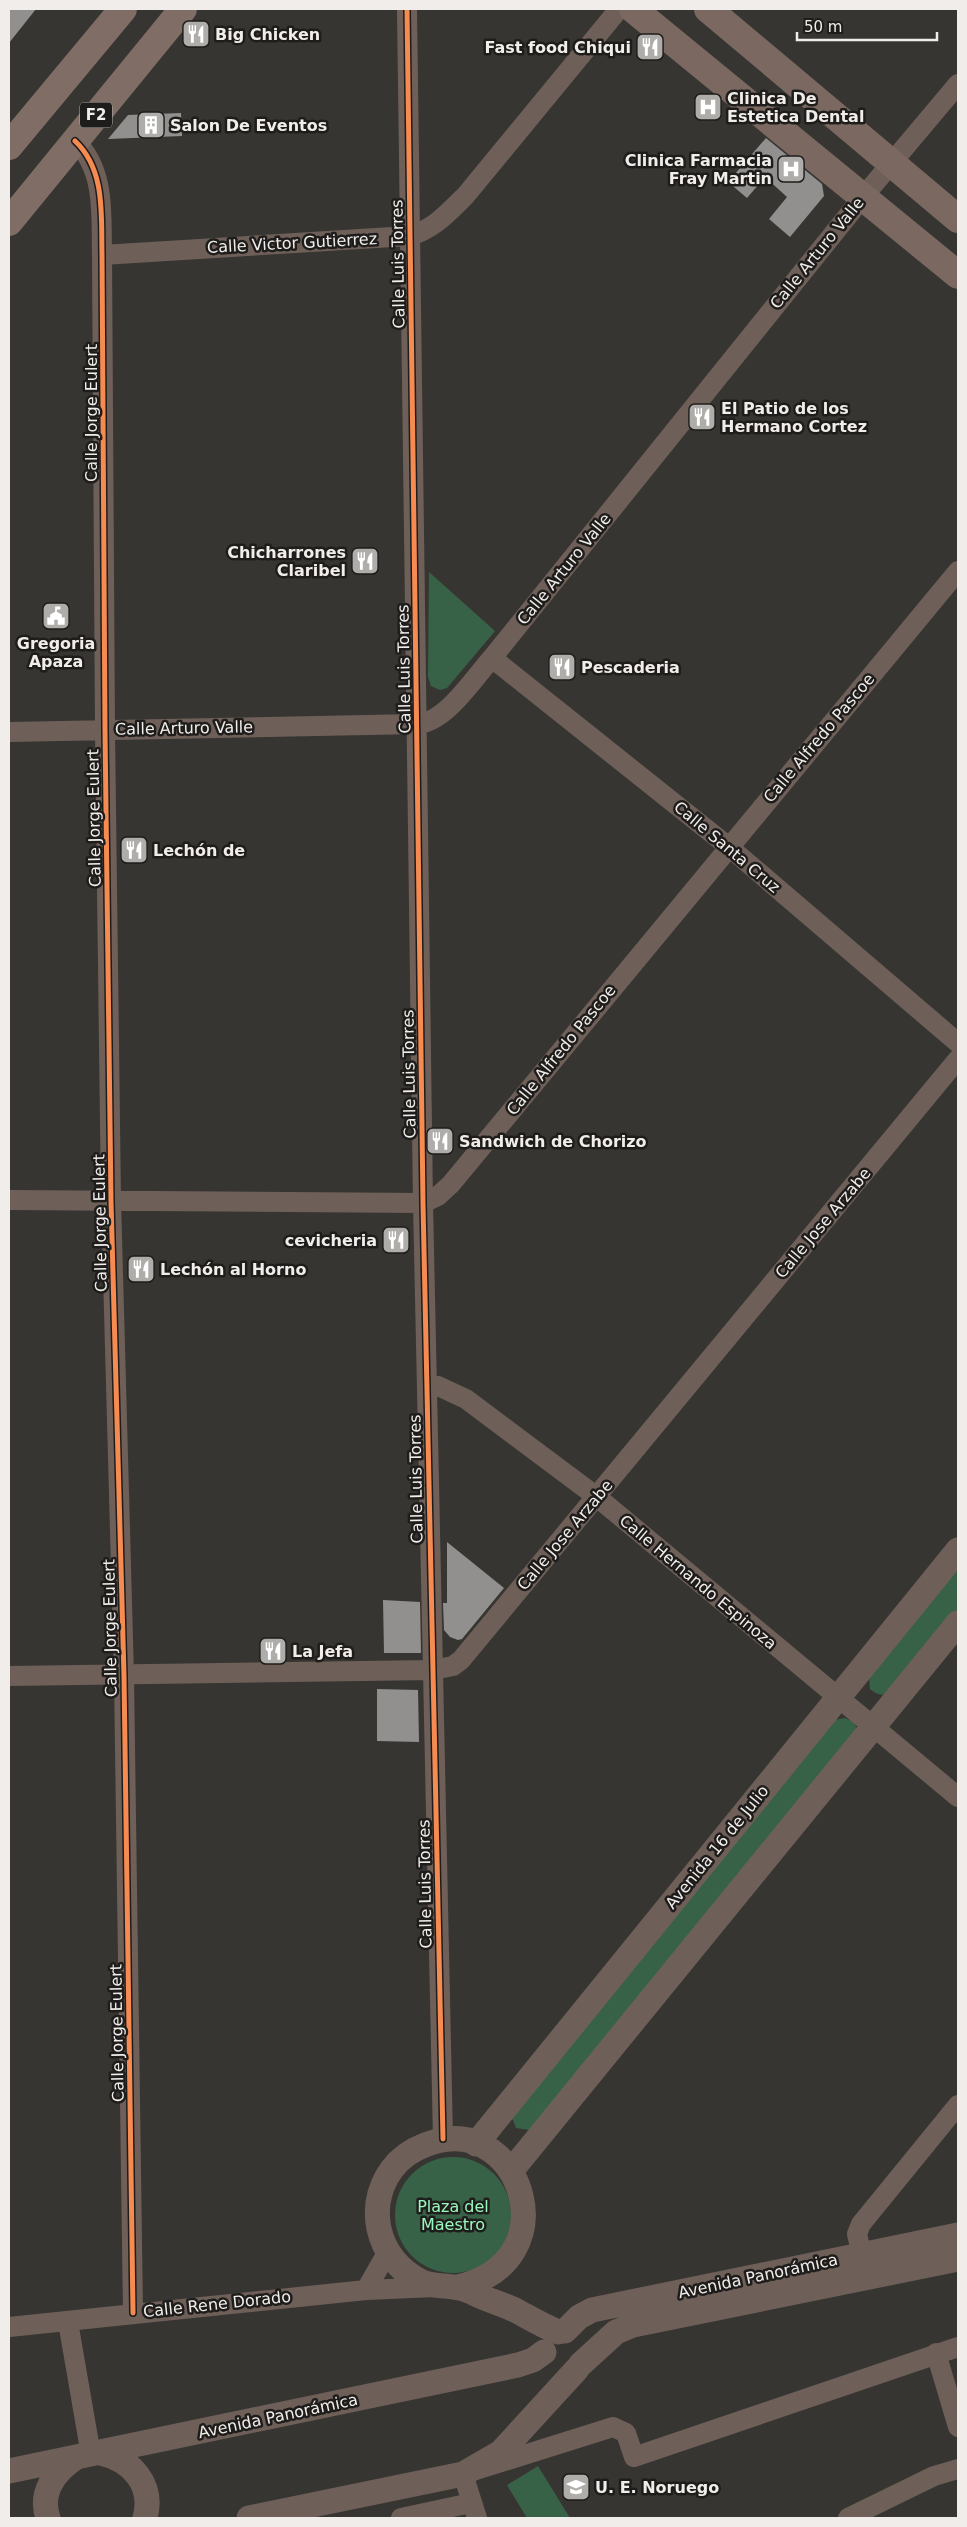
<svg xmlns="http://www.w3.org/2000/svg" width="967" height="2527" font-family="'DejaVu Sans',sans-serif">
  <rect width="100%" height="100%" fill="#373532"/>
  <path fill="#376248" d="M429,572L495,631L447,688L440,690L431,686L428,677Z
    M958,1563V1611L892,1692C883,1696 878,1696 870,1689L869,1676Z
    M845,1718L854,1722L858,1731L536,2131L516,2128L512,2118L834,1720Z
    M395 2215a58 58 0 1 1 116 0a58 58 0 1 1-116 0Z
    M538,2466L570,2518H527L507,2485Z"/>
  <path fill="#92908e" d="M9,9H36L9,43Z
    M181,113L182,136L108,139L128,115Z
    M766,138L822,184L824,196L790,237L769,219L787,197L765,177L747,198L728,182Z
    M447,1542L504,1588L462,1639L458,1640L450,1637L444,1630L443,1603H447Z
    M383,1600L420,1602L421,1653H384Z
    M377,1689L418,1690L419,1742L377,1741Z"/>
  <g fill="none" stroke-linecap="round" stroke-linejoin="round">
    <path stroke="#6e6059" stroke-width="20" d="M407,9L423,1203L443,2139
      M75,141C106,170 101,216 102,255L105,730L111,1201L124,1676L133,2313
      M102,255L409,236C433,230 449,212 466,195L619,9
      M492,658L729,847L958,1043
      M9,732L418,724C446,722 474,678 492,658L863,197L958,84
      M9,1200L423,1203L438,1196L451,1184L958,571
      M427,1386H438L466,1399L597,1497L958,1797
      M9,1676L433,1670L453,1666L461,1660L958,1059
      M865,2269L857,2234L861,2224L958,2105
      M366,2290L387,2253
      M68,2322L91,2455
      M9,2327L366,2290L435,2287
      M936,2353L958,2427
      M401,2518L471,2503
      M477,2518L463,2474L613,2427L626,2433L634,2457L958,2347
      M848,2518L934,2476L958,2469"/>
    <path stroke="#6e6059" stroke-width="25" d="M476,2144L958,1550
      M511,2171L958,1623
      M458,2287C570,2261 521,2119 437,2141C422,2145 409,2151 398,2162C362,2200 375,2260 422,2282C434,2287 446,2285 459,2288C466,2289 473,2293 480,2296C491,2301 504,2305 515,2310C530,2318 543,2326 558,2332
      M565,2331L579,2317L592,2310L958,2235
      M581,2364L616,2332L633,2325L958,2259
      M101,2453C132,2460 154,2485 145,2518
      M9,2471L518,2365L533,2360L544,2352
      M48,2518C39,2493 55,2471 75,2458
      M249,2518L463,2474L501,2452L577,2369"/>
    <path stroke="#7a6861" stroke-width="28" d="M633,9L958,275
      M708,9L958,219"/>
    <path stroke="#806e66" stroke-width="28" d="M9,146L123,9
      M9,222L183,9"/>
    <defs>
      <path id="cycleway" d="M407,9L423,1203L443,2139
        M75,141C106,170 101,216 102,255L105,730L111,1201L124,1676L133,2313"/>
    </defs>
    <use href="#cycleway" stroke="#1f1d1b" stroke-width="8"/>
    <use href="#cycleway" stroke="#f68b52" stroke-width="5"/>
  </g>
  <defs>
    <symbol id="restaurant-square" viewBox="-11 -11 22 22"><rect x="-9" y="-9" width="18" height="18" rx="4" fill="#afadaa" stroke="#1f1d1b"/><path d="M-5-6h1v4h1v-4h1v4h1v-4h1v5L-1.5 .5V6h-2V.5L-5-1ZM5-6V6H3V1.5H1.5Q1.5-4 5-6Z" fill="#fff"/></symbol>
    <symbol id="hospital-square" viewBox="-11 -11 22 22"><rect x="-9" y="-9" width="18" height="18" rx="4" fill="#afadaa" stroke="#1f1d1b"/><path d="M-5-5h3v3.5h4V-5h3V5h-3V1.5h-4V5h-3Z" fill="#fff"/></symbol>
    <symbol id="building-square" viewBox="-11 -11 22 22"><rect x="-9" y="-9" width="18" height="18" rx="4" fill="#afadaa" stroke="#1f1d1b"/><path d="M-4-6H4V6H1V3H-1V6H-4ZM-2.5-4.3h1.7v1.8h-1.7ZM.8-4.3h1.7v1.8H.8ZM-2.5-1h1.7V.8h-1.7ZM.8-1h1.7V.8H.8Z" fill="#fff"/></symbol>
    <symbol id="civic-square" viewBox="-11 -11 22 22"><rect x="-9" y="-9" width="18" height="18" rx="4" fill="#afadaa" stroke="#1f1d1b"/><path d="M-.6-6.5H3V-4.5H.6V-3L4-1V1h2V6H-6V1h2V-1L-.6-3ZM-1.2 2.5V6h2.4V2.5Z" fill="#fff"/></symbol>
    <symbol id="school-square" viewBox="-11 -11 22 22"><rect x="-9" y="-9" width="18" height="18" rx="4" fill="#afadaa" stroke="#1f1d1b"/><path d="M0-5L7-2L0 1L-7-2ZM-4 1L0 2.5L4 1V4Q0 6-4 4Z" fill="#fff"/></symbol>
  </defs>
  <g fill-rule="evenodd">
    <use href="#restaurant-square" x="180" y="18" width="32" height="32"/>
    <use href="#restaurant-square" x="634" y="31" width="32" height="32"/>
    <use href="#hospital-square" x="692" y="91" width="32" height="32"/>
    <use href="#building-square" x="135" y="109" width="32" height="32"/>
    <use href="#hospital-square" x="775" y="153" width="32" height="32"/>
    <use href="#restaurant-square" x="686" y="401" width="32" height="32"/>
    <use href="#restaurant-square" x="349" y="545" width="32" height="32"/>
    <use href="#civic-square" x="40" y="600" width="32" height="32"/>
    <use href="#restaurant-square" x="546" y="651" width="32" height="32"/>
    <use href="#restaurant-square" x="118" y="834" width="32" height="32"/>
    <use href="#restaurant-square" x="424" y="1125" width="32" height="32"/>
    <use href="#restaurant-square" x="380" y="1224" width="32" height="32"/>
    <use href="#restaurant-square" x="125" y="1253" width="32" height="32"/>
    <use href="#restaurant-square" x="257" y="1635" width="32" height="32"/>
    <use href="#school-square" x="560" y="2471" width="32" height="32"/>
  </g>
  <g text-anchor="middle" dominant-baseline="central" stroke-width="5" stroke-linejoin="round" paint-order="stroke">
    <rect fill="#1f1d1b" stroke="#b1afac" stroke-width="1" x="80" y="102.5" width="32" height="25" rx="4"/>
    <g font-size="15" font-weight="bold" fill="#f0edea">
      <text x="96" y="115">F2</text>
    </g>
    <g font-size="16" font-weight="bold" fill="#f0edea" stroke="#1f1d1b" text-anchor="start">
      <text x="215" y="34">Big Chicken</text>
      <text x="631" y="47" text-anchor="end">Fast food Chiqui</text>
      <text x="727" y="98">Clinica De<tspan x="727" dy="18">Estetica Dental</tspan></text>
      <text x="170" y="125">Salon De Eventos</text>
      <text x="772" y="160" text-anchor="end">Clinica Farmacia<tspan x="772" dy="18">Fray Martin</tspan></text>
      <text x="721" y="408">El Patio de los<tspan x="721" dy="18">Hermano Cortez</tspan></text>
      <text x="346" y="552" text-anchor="end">Chicharrones<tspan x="346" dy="18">Claribel</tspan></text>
      <text x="56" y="643" text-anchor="middle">Gregoria<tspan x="56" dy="18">Apaza</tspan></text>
      <text x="581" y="667">Pescaderia</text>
      <text x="153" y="850">Lechón de</text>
      <text x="459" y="1141">Sandwich de Chorizo</text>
      <text x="377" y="1240" text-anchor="end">cevicheria</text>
      <text x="160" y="1269">Lechón al Horno</text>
      <text x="292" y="1651">La Jefa</text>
      <text x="595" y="2487">U. E. Noruego</text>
    </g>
    <g font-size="16" fill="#f0edea" stroke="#1f1d1b">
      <text transform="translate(292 243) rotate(-3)">Calle Victor Gutierrez</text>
      <text transform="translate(817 253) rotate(-51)">Calle Arturo Valle</text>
      <text transform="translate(398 264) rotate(-91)">Calle Luis Torres</text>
      <text transform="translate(91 413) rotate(-90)">Calle Jorge Eulert</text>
      <text transform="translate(564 569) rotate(-51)">Calle Arturo Valle</text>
      <text transform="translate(404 669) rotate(-91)">Calle Luis Torres</text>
      <text transform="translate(184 728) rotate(-1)">Calle Arturo Valle</text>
      <text transform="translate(819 738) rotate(-50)">Calle Alfredo Pascoe</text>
      <text transform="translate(94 818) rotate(-91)">Calle Jorge Eulert</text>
      <text transform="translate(727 847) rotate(40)">Calle Santa Cruz</text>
      <text transform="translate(561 1050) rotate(-51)">Calle Alfredo Pascoe</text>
      <text transform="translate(409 1074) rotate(-91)">Calle Luis Torres</text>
      <text transform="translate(100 1223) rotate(-91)">Calle Jorge Eulert</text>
      <text transform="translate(823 1223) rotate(-50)">Calle Jose Arzabe</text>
      <text transform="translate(416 1479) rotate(-91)">Calle Luis Torres</text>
      <text transform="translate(565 1535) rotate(-50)">Calle Jose Arzabe</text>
      <text transform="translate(698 1582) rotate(40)">Calle Hernando Espinoza</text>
      <text transform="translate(110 1628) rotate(-91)">Calle Jorge Eulert</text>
      <text transform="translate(717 1847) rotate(-51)">Avenida 16 de Julio</text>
      <text transform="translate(425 1884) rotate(-91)">Calle Luis Torres</text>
      <text transform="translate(117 2033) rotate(-91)">Calle Jorge Eulert</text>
      <text transform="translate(758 2276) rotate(-12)">Avenida Panorámica</text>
      <text transform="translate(217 2304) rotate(-6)">Calle Rene Dorado</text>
      <text transform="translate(278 2416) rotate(-12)">Avenida Panorámica</text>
    </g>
    <g font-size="16" fill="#99f8bd" stroke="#1f1d1b">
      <text x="453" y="2206">Plaza del<tspan x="453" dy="18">Maestro</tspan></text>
    </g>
  </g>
  <rect width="967" height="2527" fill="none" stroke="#f0edea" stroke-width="20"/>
  <path d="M797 32v8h140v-8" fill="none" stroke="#f0edea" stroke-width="2.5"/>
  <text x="804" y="32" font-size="15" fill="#f0edea" stroke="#1f1d1b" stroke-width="4" paint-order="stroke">50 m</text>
</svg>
